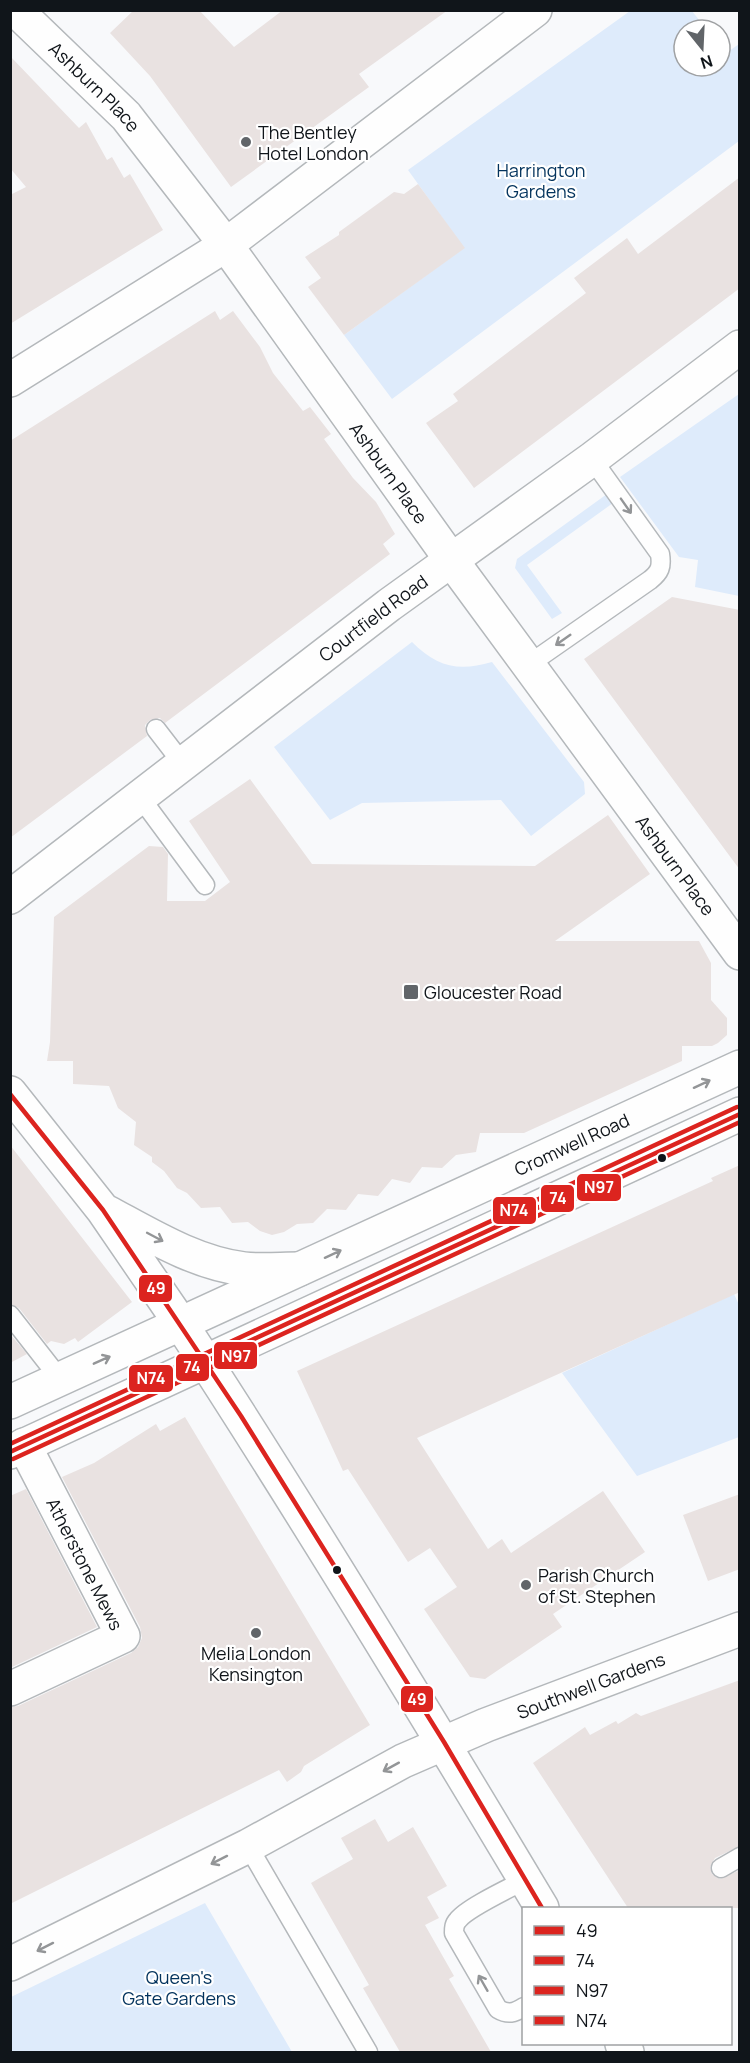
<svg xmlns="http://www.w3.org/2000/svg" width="750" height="2063" font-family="Manrope,sans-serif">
  <rect width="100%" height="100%" fill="#f8f9fb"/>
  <path fill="#deebfb" d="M630,11H692L707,30H684V66H720V48L725,54L739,44V141L392,399L344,335L464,248L408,170Z
    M739,394V596L695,587L698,560L679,557L620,477Z
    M607,494L613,503L527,565L562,613L552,619L515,568L517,559Z
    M412,642C437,667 458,672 492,662L584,782L585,794L531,836L501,800L362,803L330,820L274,747Z
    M734,1294L740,1307L739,1437L637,1476L562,1373Z
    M205,1903L292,2052H11V1997Z"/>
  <path fill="#e9e2e1" d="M134,10H199L234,47L283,10H448L359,74L369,87L231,187L150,76L110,33Z
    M10,56L79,128L86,122L107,160L112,157L124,178L130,174L163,230L10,324V195L26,187L10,168Z
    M740,177V288L474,488L426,423L458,401L453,394L586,293L574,278L627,238L638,254Z
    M418,184L465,248L344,335L308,287L321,278L305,257L339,235V232L394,192L404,194Z
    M215,311L220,320L233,311L260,347L273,373L303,411L310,407L331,434L324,439L353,478L376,502L395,534L383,544L390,554L165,723L160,718L150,720L145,725L147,736L10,838V441Z
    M672,597L740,610V870L584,659Z
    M250,779L312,864L535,866L608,815L650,874L555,941H699L711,963V1000L727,1018V1035L718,1043L712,1046H682V1061L524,1133H480L476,1152L456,1155L442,1168L422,1167L410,1183L392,1179L378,1196L358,1194L346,1210L327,1209L313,1223L297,1224L284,1232L272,1235L260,1231L248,1222L232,1223L220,1207L201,1208L187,1193L177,1188L164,1171L152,1162V1157L134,1145L136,1122L118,1108L109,1086L73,1084V1061H47L50,1042L54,917L149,846L163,847L168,854L167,901H205L230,882L189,821Z
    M10,1145L132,1302L78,1342L75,1338L64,1344L51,1341L47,1344L19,1308L10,1304Z
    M740,1165V1292L417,1438L488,1549L502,1539L511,1553L603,1491L645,1552L553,1614L562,1627L485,1679L470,1677L424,1609L457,1587L430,1548L408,1562L348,1469L343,1471L297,1371L713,1181L711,1178Z
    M10,1334L27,1354L10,1363Z
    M185,1417L370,1725L304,1766L301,1772L287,1782L279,1770L10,1904V1707L18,1706L131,1653L138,1647L142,1638L140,1627L62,1477L94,1463L156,1424L160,1431Z
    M26,1489L97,1627L10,1668V1496Z
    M740,1494V1569L708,1581L683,1515Z
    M740,1680V1846L715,1858L710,1867L712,1874L720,1879L740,1870V1908H628L533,1763L585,1727L590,1735L616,1721L618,1724L636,1713L641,1716Z
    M375,1819L388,1842L413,1827L447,1886L427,1897L439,1918L425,1925L454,1976L449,1979L491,2052H400L363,1988L369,1985L311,1883L353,1859L341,1838Z"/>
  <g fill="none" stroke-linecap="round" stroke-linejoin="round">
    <defs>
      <path id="service" d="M528,665L650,580C660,572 662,567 660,554L592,459
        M156,729L183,764
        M140,797L205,885
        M10,1315L60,1379
        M248,1846L368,2052
        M721,1868L740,1857
        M524,2007C514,2013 508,2015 498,2009L454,1933C454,1928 454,1924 458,1920C467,1908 510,1888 525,1880"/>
      <g id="minor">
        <path id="s1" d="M16,10L126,116L226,245L452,561L740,953"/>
        <path d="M10,380L226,245L535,10"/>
        <path id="s2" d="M10,897L389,605L592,459L740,347"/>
        <path d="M10,1689L123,1636L24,1445"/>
        <path id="s3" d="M10,1964L248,1846L403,1761L486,1725L740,1629"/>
      </g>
      <path id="tertiary" d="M10,1093L103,1210L181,1324
        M107,1212C150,1235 195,1263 244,1269C262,1271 281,1269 299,1269"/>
      <path id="secondary" d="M181,1324C306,1516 425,1712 542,1908
        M622,2044L627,2052"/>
      <g id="trunk">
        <path id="s4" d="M10,1402L740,1067"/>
        <path d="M10,1452L740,1114"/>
      </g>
    </defs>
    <use href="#service" stroke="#b4b8bb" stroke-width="21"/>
    <use href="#minor" stroke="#b4b8bb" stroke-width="36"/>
    <use href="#tertiary" stroke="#b4b8bb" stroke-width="36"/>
    <use href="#secondary" stroke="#b4b8bb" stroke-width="36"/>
    <use href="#trunk" stroke="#b4b8bb" stroke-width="36"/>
    <use href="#service" stroke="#fefefe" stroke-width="18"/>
    <use href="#minor" stroke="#fefefe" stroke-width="33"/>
    <use href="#tertiary" stroke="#fefefe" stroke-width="33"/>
    <use href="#secondary" stroke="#fefefe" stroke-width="33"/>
    <use href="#trunk" stroke="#fefefe" stroke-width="33"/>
    <defs>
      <path id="bus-1" d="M10,1094L103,1210L241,1416L444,1742L542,1908"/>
      <path id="bus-2" d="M10,1452L740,1114"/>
      <path id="bus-3" d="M13,1459L740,1122"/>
      <path id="bus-4" d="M10,1444L737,1107"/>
    </defs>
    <use href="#bus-1" stroke="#fff" stroke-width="9"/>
    <use href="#bus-2" stroke="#fff" stroke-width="9"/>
    <use href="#bus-3" stroke="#fff" stroke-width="9"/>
    <use href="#bus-4" stroke="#fff" stroke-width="9"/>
    <use href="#bus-1" stroke="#dc241f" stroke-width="4.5"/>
    <use href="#bus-2" stroke="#dc241f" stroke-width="4.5"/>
    <use href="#bus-3" stroke="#dc241f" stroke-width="4.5"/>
    <use href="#bus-4" stroke="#dc241f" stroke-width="4.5"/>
  </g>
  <defs><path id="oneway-shaft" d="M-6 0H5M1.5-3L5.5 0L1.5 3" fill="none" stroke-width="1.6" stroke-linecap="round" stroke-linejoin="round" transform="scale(1.5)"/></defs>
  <g stroke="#939597">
    <use href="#oneway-shaft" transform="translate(626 506) rotate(55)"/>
    <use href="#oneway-shaft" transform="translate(563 640) rotate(145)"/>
    <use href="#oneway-shaft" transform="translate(702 1084) rotate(-25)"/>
    <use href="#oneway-shaft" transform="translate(155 1237) rotate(28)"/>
    <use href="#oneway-shaft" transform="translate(333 1254) rotate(-25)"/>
    <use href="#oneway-shaft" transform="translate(102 1360) rotate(-24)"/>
    <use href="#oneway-shaft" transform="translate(391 1767) rotate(151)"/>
    <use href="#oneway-shaft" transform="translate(219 1860) rotate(153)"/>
    <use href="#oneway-shaft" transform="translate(45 1947) rotate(153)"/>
    <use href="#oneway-shaft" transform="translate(483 1983) rotate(-120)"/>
  </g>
  <g fill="#616569" stroke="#fff" stroke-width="2">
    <circle cx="246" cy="142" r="6"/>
    <rect x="403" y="984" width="16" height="16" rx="3"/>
    <circle cx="526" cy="1585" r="6"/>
    <circle cx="256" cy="1633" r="6"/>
  </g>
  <g fill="#10151a" stroke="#fff" stroke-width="2">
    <circle cx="662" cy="1158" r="5"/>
    <circle cx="337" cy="1570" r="5"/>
  </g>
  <g text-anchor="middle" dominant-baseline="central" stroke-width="4.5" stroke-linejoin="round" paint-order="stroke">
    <g font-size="18" fill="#10151a" stroke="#fff">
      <text stroke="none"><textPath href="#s1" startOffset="110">Ashburn Place</textPath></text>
      <text stroke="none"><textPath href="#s1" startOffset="596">Ashburn Place</textPath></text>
      <text stroke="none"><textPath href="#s2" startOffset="458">Courtfield Road</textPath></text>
      <text stroke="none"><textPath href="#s1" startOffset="1082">Ashburn Place</textPath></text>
      <text stroke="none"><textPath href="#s4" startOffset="618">Cromwell Road</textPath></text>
      <text transform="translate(85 1564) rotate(63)">Atherstone Mews</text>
      <text stroke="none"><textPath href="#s3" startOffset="645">Southwell Gardens</textPath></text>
    </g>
    <g font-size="18" fill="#10151a" stroke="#fff" text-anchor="start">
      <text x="258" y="132">The Bentley<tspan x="258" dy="21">Hotel London</tspan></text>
      <text x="424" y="992">Gloucester Road</text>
      <text x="538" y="1575">Parish Church<tspan x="538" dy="21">of St. Stephen</tspan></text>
      <text x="256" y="1653" text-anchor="middle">Melia London<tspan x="256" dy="21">Kensington</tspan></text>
    </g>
    <g font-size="18" fill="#03335d" stroke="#fff">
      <text x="541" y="170">Harrington<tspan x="541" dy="21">Gardens</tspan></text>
      <text x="179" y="1977">Queen's<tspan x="179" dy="21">Gate Gardens</tspan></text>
    </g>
  </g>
  <g stroke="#fff" stroke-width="2">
    <rect x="576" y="1173" width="46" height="29" rx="6" fill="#dc241f"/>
    <rect x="540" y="1184" width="35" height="29" rx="6" fill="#dc241f"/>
    <rect x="492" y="1196" width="45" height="29" rx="6" fill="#dc241f"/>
    <rect x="138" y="1274" width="35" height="29" rx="6" fill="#dc241f"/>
    <rect x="213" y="1341" width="45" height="29" rx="6" fill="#dc241f"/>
    <rect x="175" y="1353" width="35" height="29" rx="6" fill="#dc241f"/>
    <rect x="128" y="1364" width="46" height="29" rx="6" fill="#dc241f"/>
    <rect x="400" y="1685" width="34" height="28" rx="6" fill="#dc241f"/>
  </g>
  <g font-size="16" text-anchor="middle" font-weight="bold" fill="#fff">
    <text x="599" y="1193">N97</text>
    <text x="558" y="1204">74</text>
    <text x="514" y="1216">N74</text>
    <text x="156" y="1294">49</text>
    <text x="236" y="1362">N97</text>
    <text x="192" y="1373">74</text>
    <text x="151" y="1384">N74</text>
    <text x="417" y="1705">49</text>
  </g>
  <rect width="750" height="2063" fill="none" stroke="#10151a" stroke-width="24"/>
  <rect x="522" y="1907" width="210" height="138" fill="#ffffff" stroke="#9fa1a3" stroke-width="1.5"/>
  <rect x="534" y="1926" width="30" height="9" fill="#dc241f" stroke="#9fa1a3" stroke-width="1.5"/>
  <text x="576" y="1937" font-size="18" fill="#10151a">49</text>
  <rect x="534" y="1956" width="30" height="9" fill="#dc241f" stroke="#9fa1a3" stroke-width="1.5"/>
  <text x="576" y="1967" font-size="18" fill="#10151a">74</text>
  <rect x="534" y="1986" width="30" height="9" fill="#dc241f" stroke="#9fa1a3" stroke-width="1.5"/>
  <text x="576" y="1997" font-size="18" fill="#10151a">N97</text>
  <rect x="534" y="2016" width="30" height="9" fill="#dc241f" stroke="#9fa1a3" stroke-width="1.5"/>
  <text x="576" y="2027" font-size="18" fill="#10151a">N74</text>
  <g transform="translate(702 48) rotate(162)"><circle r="28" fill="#ffffff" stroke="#9fa1a3" stroke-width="1.5"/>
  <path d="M0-4.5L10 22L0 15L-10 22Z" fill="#616569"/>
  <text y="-9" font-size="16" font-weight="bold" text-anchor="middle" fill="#10151a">N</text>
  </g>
</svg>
